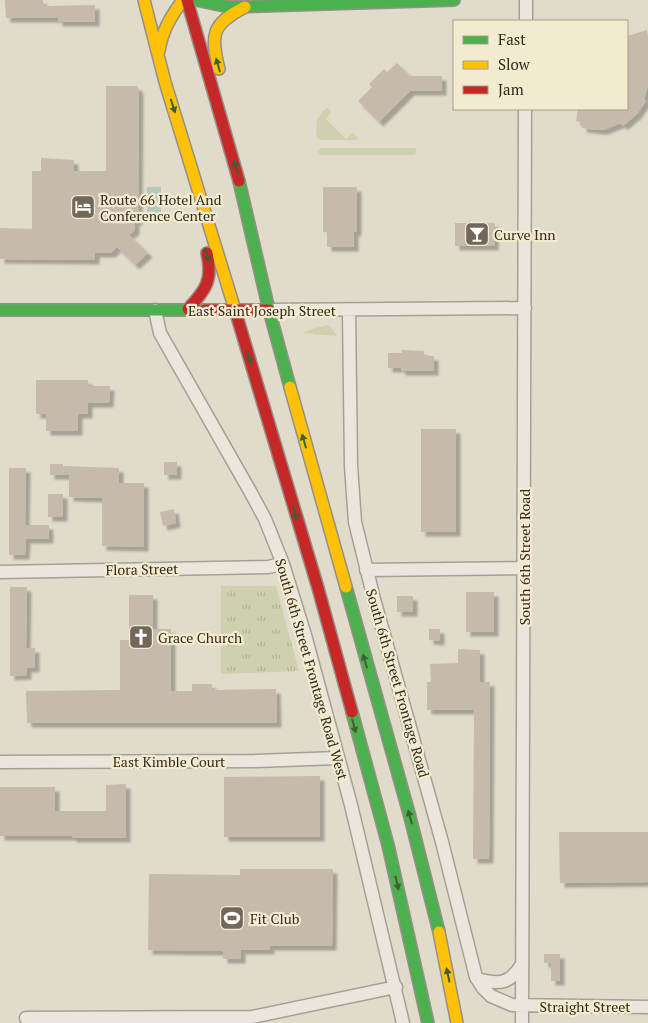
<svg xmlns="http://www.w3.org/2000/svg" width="648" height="1023" font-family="'PT Serif',serif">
  <defs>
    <pattern id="park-tufts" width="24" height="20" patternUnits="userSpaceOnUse" patternTransform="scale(1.25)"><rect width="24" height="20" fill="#cfd1ae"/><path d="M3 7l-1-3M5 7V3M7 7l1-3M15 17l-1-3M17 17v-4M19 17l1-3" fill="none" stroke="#b2b395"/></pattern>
    <filter id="shadow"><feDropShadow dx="4.5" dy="4.5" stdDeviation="1" flood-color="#0004"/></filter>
  </defs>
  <rect width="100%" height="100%" fill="#e1dbcb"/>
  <path fill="#cfd1ae" d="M326,108H328L331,112L326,119L346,139L353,133L358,138L357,140H322L318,139L316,135L317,119Z
    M321,148H415L417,152L414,155H321L318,152Z
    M327,325L331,327L337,336L302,333L315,328Z"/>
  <path fill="url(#park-tufts)" d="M221,586H276L299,671L221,674Z"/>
  <path fill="#b6c7bd" d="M147,187H161V214H147Z"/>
  <path fill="#c5baac" filter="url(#shadow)" d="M5,0H43L44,6L95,5V22H58V18H6Z
    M647,30L648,36V86L644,99L646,101L637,114L623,126L621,123L604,130H598L582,128L583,123L576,121L578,109H627V36Z
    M397,63L410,76H442V91H410L379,122L358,101L372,87L369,84L384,69L387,72Z
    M106,86H137L139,90L138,221H135V230L129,235L148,253L135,265L117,247L111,253H95V260L0,259V228L32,229V171H41V158L74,160V171H106Z
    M323,187H357V231L354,232V247H327V232H323Z
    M455,223H495L494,246H455Z
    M402,350L424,351V356H434V371H401V368H388V353H402Z
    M36,380H88V386H110L109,403H88V414H78V431H46V414H36Z
    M421,429H456V532H421Z
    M164,462H177V475H164Z
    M50,464H63V466L119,468V483H144V547L102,546V498L69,497V475H50Z
    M9,468H26L25,525H49V539H26L25,555H9Z
    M48,494H63V517H48Z
    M174,509L176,523L163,526L160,512Z
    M10,587H27L26,648H35V668H27V675L10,676Z
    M466,592H494V632H466Z
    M129,595H153V629H171V691H192V684H212V690L276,689L277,723H27L26,691L120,690V640H129Z
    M397,596H413V612H397Z
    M429,629H440V641L429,640Z
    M458,649L480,650V682H490L489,859H473L474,710H427V682H431L430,664L458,663Z
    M320,776V837H224V777Z
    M126,784V838H72V836H0V787H55V811H106V785Z
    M559,832H648V882L560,883Z
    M240,869H333L332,946H270V950H241V959H223V951L148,950L149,874L240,875Z
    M544,954H560V981H551V963H544Z"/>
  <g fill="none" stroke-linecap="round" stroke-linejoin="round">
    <defs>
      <path id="street" d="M526,0V21
        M155,310L160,333L251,493L265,519L283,564L305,635L351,805L403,1023
        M269,310L525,308
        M349,310L351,466L355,522L374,599L442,842L476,977L483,988L491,996L512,1005L648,1007
        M366,570L524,568
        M0,572L268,567L283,564
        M0,762L256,761L337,758
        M477,979C500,985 510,984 522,964
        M26,1018L252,1017L396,987
        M522,1023L525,109"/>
      <path id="fast" d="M196,0L229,7L454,0
        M239,181L269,310L290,387
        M0,310H205
        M346,587L410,817L439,932
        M352,712L388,845L428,1023"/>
      <path id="slow" d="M144,0L165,82L235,310
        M159,51C162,31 171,16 183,0
        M219,69C210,34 212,24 245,7
        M290,387L346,587
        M439,932L457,1023"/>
      <path id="jam" d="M187,0L239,181
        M188,309C206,290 213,280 207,253
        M205,310H269
        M235,310L318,588L352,712"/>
    </defs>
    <use href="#street" stroke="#a6a094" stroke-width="15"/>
    <use href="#fast" stroke="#969084" stroke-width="14"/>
    <use href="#slow" stroke="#969084" stroke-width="14"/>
    <use href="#jam" stroke="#969084" stroke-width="14"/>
    <use href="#street" stroke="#eae6dc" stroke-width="12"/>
    <use href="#fast" stroke="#4caf50" stroke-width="11"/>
    <use href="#slow" stroke="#ffc107" stroke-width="11"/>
    <use href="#jam" stroke="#c62828" stroke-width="11"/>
  </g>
  <defs><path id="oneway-solid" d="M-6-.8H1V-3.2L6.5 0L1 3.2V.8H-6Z" transform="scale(1.25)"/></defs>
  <g fill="#3e5f31">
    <use href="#oneway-solid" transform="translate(218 65) rotate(-106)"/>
    <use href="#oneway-solid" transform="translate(173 106) rotate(72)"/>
    <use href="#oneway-solid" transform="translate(236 167) rotate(-106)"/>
    <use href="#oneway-solid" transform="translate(207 255) rotate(74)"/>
    <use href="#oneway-solid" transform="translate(249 357) rotate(73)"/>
    <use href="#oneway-solid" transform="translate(304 441) rotate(-106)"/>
    <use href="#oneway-solid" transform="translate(295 513) rotate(74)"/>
    <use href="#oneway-solid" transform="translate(365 661) rotate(-106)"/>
    <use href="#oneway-solid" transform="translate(354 726) rotate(75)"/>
    <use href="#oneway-solid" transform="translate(410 817) rotate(-105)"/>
    <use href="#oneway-solid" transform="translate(397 883) rotate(77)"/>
    <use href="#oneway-solid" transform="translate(448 975) rotate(-102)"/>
  </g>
  <defs>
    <symbol id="hotel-square" viewBox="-11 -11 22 22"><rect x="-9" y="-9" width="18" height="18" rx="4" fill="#71675a" stroke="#f3ebd0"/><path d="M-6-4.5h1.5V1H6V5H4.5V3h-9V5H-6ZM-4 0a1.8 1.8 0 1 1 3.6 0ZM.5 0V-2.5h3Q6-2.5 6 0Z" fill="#fff"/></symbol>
    <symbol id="bar-square" viewBox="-11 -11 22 22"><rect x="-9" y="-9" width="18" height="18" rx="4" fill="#71675a" stroke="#f3ebd0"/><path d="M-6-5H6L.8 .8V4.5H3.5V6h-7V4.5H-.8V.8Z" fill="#fff"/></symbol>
    <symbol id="church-square" viewBox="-11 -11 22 22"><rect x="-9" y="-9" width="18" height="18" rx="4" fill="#71675a" stroke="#f3ebd0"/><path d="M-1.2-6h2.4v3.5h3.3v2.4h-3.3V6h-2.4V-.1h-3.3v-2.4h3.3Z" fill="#fff"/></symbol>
    <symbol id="stadium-square" viewBox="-11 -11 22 22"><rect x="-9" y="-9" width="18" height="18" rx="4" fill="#71675a" stroke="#f3ebd0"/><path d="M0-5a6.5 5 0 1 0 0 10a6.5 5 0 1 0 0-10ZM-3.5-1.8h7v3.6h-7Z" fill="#fff"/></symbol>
  </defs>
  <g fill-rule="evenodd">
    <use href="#hotel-square" x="69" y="193" width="28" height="28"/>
    <use href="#bar-square" x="463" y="220" width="28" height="28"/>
    <use href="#church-square" x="127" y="623" width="28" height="28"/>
    <use href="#stadium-square" x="218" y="904" width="28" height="28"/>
  </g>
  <g text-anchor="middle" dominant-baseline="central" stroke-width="4.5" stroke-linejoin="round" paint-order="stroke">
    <g font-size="14" fill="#34291d" stroke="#f3ebd0" text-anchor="start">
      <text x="100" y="199">Route 66 Hotel And<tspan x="100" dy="16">Conference Center</tspan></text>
      <text x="494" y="234">Curve Inn</text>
      <text x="158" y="637">Grace Church</text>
      <text x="250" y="918">Fit Club</text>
    </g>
    <g font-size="14" fill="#34291d" stroke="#f3ebd0">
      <text x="262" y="310">East Saint Joseph Street</text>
      <text transform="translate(524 557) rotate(-90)">South 6th Street Road</text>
      <text transform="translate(142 569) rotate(-1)">Flora Street</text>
      <text transform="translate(312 669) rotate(74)">South 6th Street Frontage Road West</text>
      <text transform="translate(398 683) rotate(74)">South 6th Street Frontage Road</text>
      <text x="169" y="761">East Kimble Court</text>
      <text x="585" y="1006">Straight Street</text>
    </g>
  </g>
  <rect x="453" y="20" width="175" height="90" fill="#f3ebd0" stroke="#a79d88"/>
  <rect x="463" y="36" width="25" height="8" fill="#4caf50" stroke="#a79d88"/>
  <text x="498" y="45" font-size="15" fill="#34291d">Fast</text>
  <rect x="463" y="61" width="25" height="8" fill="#ffc107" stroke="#a79d88"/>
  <text x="498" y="70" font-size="15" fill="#34291d">Slow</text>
  <rect x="463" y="86" width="25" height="8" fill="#c62828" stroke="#a79d88"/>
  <text x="498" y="95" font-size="15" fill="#34291d">Jam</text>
</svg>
